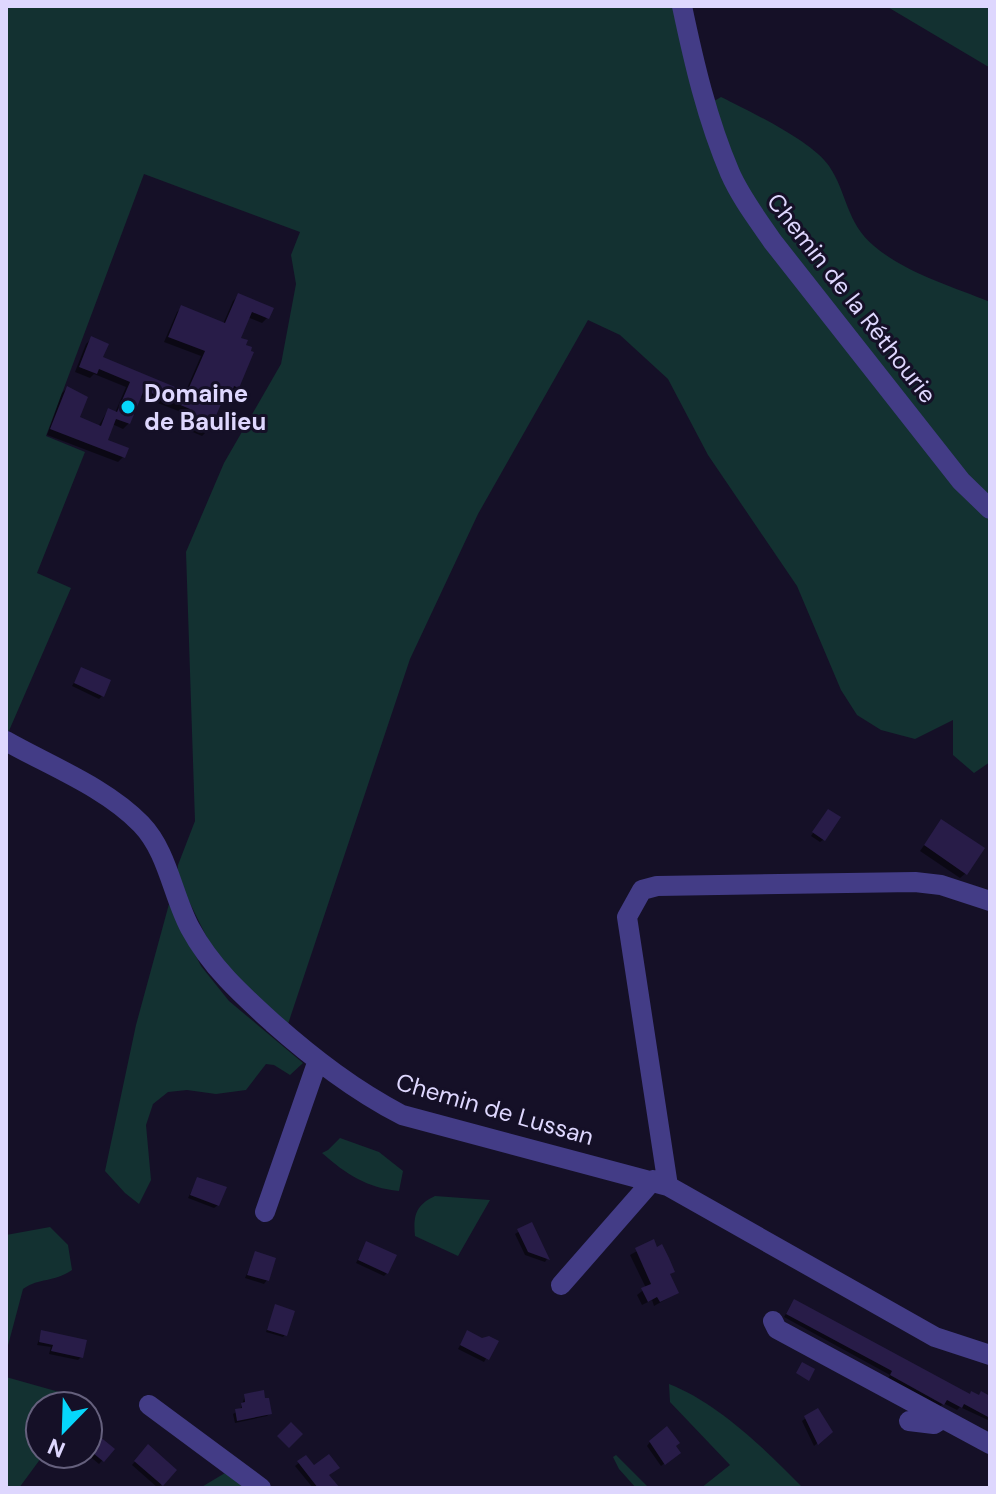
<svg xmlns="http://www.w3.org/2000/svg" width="996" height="1494" font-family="'DM Sans',sans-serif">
  <rect width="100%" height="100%" fill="#151027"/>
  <path fill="#133131" d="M6,6H674L694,97L716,100L721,97C749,111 812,141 829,166C847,192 846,223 874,246C906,273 951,286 990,302V762L974,773L953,755V720L915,739L881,730L857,715L841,690L797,586L708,455L668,379L620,335L588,320L478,514L410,659L288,1024L218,960L177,877L178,865L195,821L186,552L224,463L281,364L296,284L291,255L300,232L144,174L46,436L85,452L37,573L71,588L8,733L6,731Z
    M886,6H990V67L987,66Z
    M169,904L201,966L229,1001L303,1063L290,1075L274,1065L266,1064L246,1090L216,1094L187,1090L168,1092L153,1104L146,1125L151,1180L139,1204L125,1193L105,1171L136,1025Z
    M340,1138L379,1152L403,1171L399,1191C367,1188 346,1174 322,1153L328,1150Z
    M435,1196L490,1200L458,1256L415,1236C413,1215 416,1205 435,1196Z
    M50,1227L68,1245L72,1270C53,1283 40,1277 23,1289L6,1353V1235Z
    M6,1377L84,1399L79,1406H40V1454H44L19,1488H6Z
    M669,1384C718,1403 766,1450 803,1488H701L730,1465L670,1402Z
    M616,1455L649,1488H636L619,1469L613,1457Z
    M230,1470L252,1488H200Z"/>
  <path fill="#0007" d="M238,296L267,318L262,323L247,317L238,339L237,387L223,395L208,430L202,436L181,427L186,414L140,396L129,423L123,429L112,424L105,441L123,457L118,462L47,435L62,393L67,388L77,418L98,427L108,410L115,413L126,387L94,374L90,378L75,372L86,344L91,339L101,359L185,393L201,356L164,342L177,312L182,307L223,324L233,301Z
    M82,669L102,696L99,699L72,686Z
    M826,814L823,840L820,842L811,836Z
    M937,827L966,873L960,878L920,851Z
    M197,1180L218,1205L214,1208L188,1198Z
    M531,1224L547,1259L545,1262L525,1255L515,1234Z
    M653,1242L673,1271L669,1275L677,1293L654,1306L652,1300L642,1305L637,1295L646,1288L630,1255Z
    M366,1244L387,1273L384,1276L356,1263Z
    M256,1253L267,1280L264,1284L245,1278Z
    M791,1305L969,1396L990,1398V1421L960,1407L957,1410L943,1403L940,1407L888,1379L890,1375L784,1317Z
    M276,1306L285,1335L283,1337L266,1332Z
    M42,1332L81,1357L78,1360L49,1354L51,1347L37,1345Z
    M465,1336L496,1341L484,1362L458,1349Z
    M245,1396L270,1413L267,1416L235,1423L233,1414L240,1410Z
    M806,1418L831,1431L814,1446L802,1421Z
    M88,1437L112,1450L99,1464L87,1454Z
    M650,1442L674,1446L675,1455L661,1466L647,1446Z
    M148,1447L175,1470L158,1488L132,1465Z
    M306,1457L314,1468L327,1475L335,1488H313L295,1466Z"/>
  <path fill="#281c48" d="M238,293L274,308L269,319L252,312L241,338L248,340L246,345L252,347L251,351L254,352L239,388L234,386L232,392L227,390L209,432L185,422L190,409L144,390L130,424L116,419L108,440L129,448L125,458L50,429L67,386L88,397L80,417L101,426L108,408L117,412L130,382L99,369L97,374L79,367L91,336L109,344L103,357L187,392L205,351L168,337L181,305L225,323Z
    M81,667L111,680L104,697L74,683Z
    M828,809L841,817L825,841L812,832Z
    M941,819L985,848L967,875L924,845Z
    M197,1177L227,1187L219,1206L190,1195Z
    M532,1222L550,1260L528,1252L517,1229Z
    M654,1239L657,1247L662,1244L669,1258L675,1272L670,1274L679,1293L660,1302L657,1297L648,1302L641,1288L651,1284L635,1248Z
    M366,1241L397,1255L388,1274L358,1260Z
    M255,1251L276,1258L269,1281L247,1275Z
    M794,1299L970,1394L971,1391L979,1395L981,1391L990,1396V1418L964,1404L962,1408L947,1400L944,1405L890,1375L892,1371L786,1314Z
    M275,1304L295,1311L287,1336L267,1330Z
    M41,1330L87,1340L83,1358L51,1351L53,1345L39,1342Z
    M467,1330L482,1338L489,1336L499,1341L489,1360L460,1345Z
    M802,1362L815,1369L809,1381L796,1373Z
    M264,1390L265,1398H269L272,1414L237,1421L235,1409L242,1408L241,1403L245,1402L244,1394Z
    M818,1408L833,1432L818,1445L804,1416Z
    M291,1422L303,1434L289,1448L277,1436Z
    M667,1426L680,1443L676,1446L681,1453L665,1465L649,1441Z
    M88,1427L115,1449L104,1462L88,1449Z
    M148,1444L177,1470L163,1486L134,1461Z
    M329,1454L340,1468L329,1475L340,1488H318L297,1461L306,1455L314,1465Z"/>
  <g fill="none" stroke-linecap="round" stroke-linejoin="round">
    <path stroke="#433c86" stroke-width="20" d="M682,6C694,63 707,119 730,173C741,198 758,220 773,242L961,481L990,509
      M6,741C50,766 105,787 141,824C168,852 172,894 190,928C211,967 241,994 273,1023C314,1059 354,1090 402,1115L668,1186L935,1337L990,1355
      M668,1186L627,917L642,890L657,886L915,882L941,885L990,901
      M265,1212L317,1063
      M561,1285L653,1180
      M773,1321L777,1329L990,1444
      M149,1405L261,1488
      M909,1421L934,1424L942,1419"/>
  </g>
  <circle fill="#06d6fb" stroke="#151027" stroke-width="3" cx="128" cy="407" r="8"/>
  <g text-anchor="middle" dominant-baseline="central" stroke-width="6" stroke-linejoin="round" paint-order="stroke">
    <g font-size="24" fill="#ded7fe" stroke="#151027">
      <text transform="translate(852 298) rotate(52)">Chemin de la Réthourie</text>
      <text transform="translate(495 1109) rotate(16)">Chemin de Lussan</text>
    </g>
    <g font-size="24" font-weight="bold" fill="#ded7fe" stroke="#151027" text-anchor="start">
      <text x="144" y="393">Domaine<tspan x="144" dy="28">de Baulieu</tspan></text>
    </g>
  </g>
  <rect width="996" height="1494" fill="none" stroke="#ded7fe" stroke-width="16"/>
  <g transform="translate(64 1430) rotate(203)"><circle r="38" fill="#151027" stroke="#65607d" stroke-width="2"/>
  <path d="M0-6L14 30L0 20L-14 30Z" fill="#06d6fb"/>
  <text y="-12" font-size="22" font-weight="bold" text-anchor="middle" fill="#ded7fe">N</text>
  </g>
</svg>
